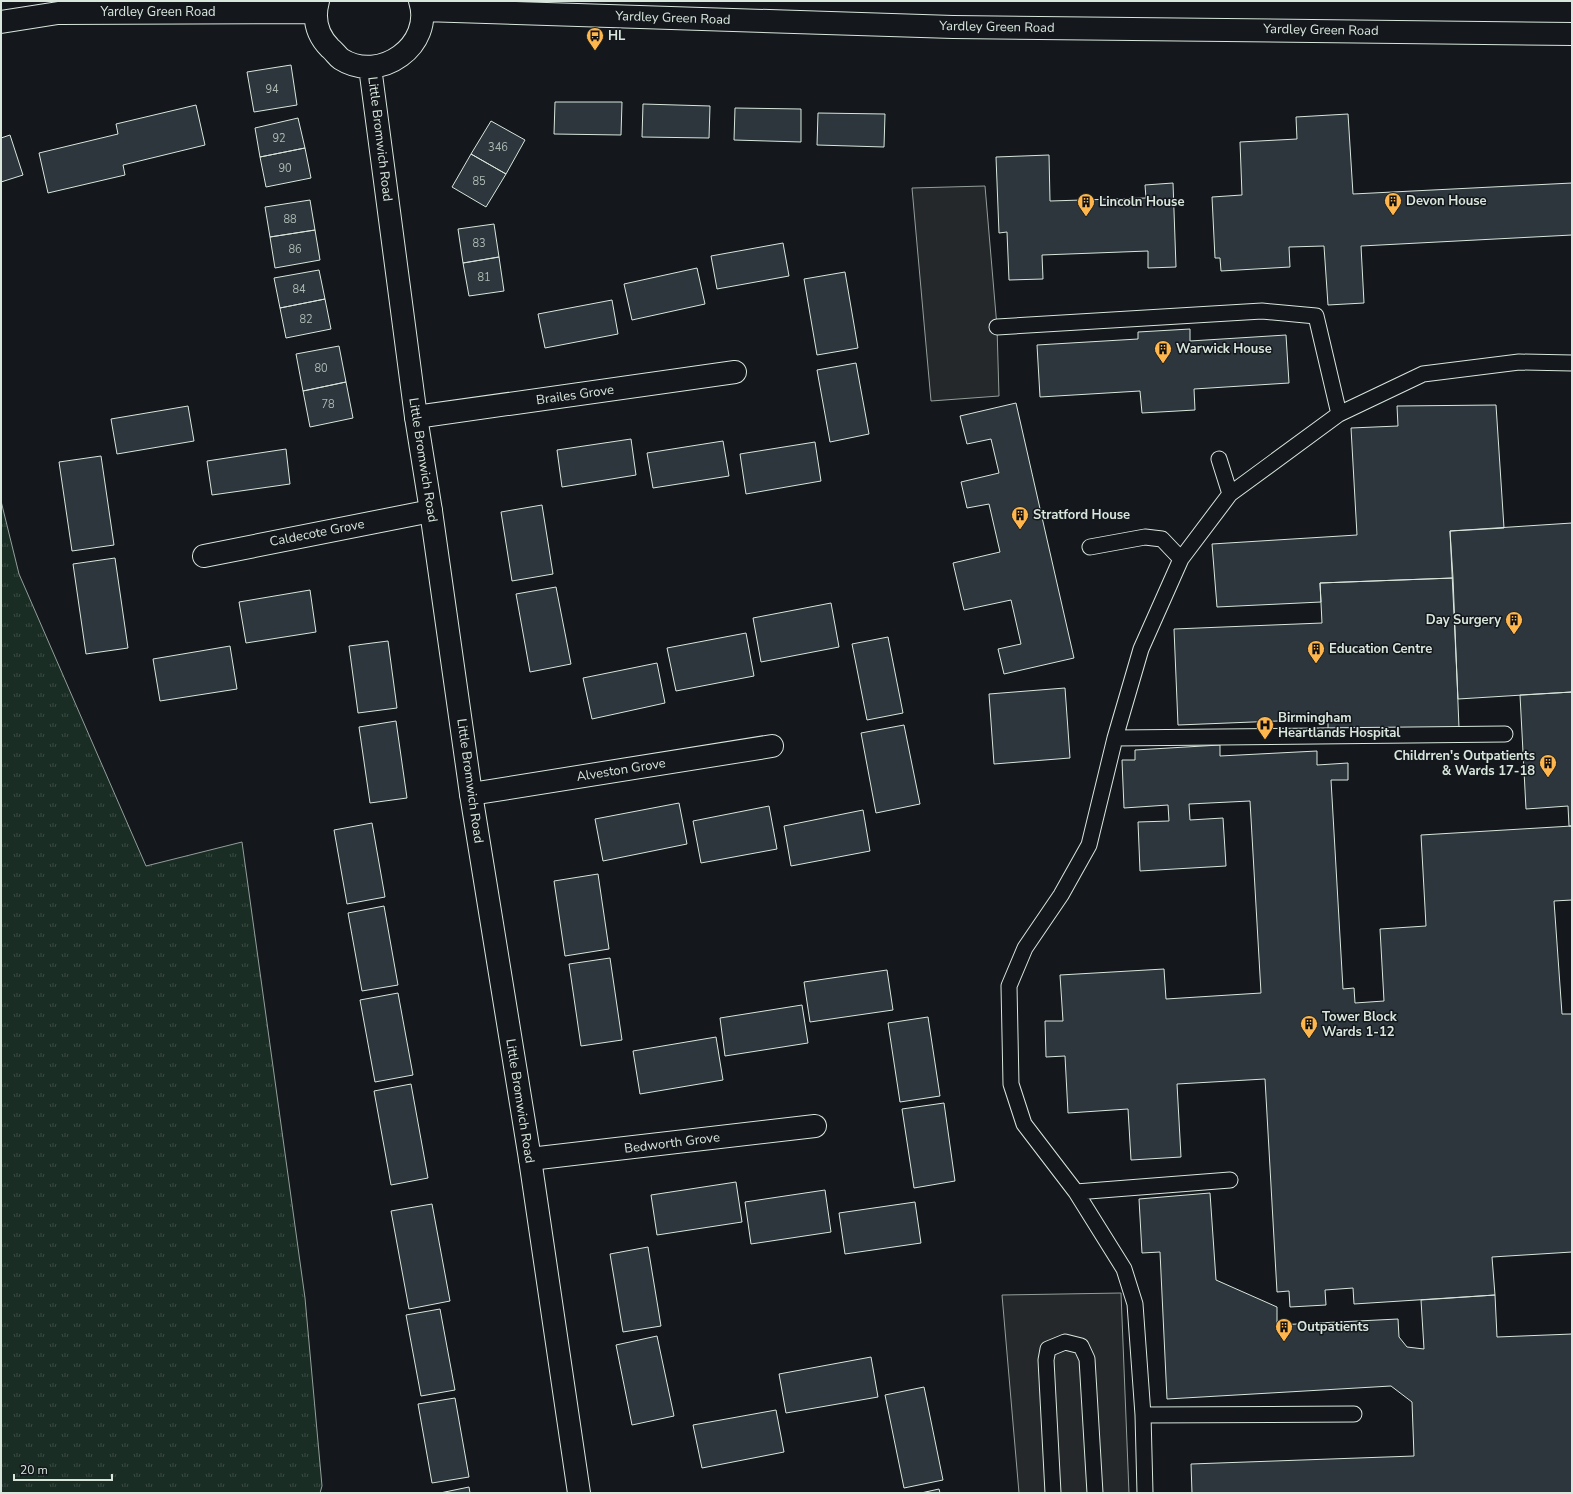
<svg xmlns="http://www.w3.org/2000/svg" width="1573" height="1494" font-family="'Nunito Sans',sans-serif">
  <defs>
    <pattern id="park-tufts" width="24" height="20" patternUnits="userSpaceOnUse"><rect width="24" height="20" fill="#1a2d24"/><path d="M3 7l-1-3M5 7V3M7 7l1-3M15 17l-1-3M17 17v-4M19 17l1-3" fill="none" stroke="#3b4b43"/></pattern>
  </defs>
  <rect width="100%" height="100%" fill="#14181c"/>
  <path fill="url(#park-tufts)" stroke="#939e99" d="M1,501L19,574L146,866L242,842L305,1298L322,1486L320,1493H1Z"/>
  <path fill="#24282b" stroke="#939e99" d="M985,186L997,327L999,396L931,401L912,188Z
    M1121,1293L1129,1493H1019L1002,1295Z"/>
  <path fill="#2c363c" stroke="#d8e6dc" d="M291,65L297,105L254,112L247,72Z
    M555,102H622L621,135L554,134Z
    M643,104L710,106L709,138L642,137Z
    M196,105L205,145L123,165L125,175L48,193L39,153L118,134L116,124Z
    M735,108L801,109V142L734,140Z
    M818,113L885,114L884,147L817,145Z
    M1348,114L1353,194L1572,183V235L1361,246L1364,303L1328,305L1324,246L1289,247L1290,267L1221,271L1220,258H1215L1212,197L1242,195L1240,142L1297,139L1296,117Z
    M298,118L305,148L260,157L255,128Z
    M491,121L525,140L506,174L471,154Z
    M10,135L23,175L1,182V138Z
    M305,148L311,178L266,187L260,157Z
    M471,154L506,174L486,207L452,187Z
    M1049,155L1050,201L1146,198L1145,185L1173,183L1176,267L1148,268V251L1042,255L1043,279L1009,280L1007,232L999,233L996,157Z
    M310,200L315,230L270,237L265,207Z
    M494,224L499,257L463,263L458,229Z
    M315,230L320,260L275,268L270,237Z
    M783,243L789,276L717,289L711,256Z
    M499,257L504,291L469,296L463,263Z
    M697,268L705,304L632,320L624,284Z
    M319,270L325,299L280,308L274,278Z
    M845,272L858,348L817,355L804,279Z
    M325,299L331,329L286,338L280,308Z
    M612,300L618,334L545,348L538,314Z
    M1190,329V341L1286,335L1289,383L1194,389L1195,410L1142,413L1140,391L1040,397L1037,345L1138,339V332Z
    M339,346L346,382L303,391L296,354Z
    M856,363L869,434L830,442L817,370Z
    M346,382L353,418L310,427L303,391Z
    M1016,403L1074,658L1004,674L998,649L1021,644L1011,600L964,610L953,563L1000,552L989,504L967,508L961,482L999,473L991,439L967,444L960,416Z
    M1496,405L1504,528L1450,531L1453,578L1320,583L1321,602L1217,607L1212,544L1357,535L1351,428L1398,426L1397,406Z
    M188,406L194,441L117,454L111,419Z
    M631,439L636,475L562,487L557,450Z
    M723,441L729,476L653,488L647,453Z
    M815,442L821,481L746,494L740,454Z
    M286,449L290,484L212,495L207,461Z
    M101,456L114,545L72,551L59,462Z
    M542,505L553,574L512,581L501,512Z
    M1572,523V692L1458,699L1450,531Z
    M115,558L128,648L86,654L73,564Z
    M1453,578L1459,728L1328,734V719L1178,725L1174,629L1322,623L1320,583Z
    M556,587L571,664L530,672L516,594Z
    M310,590L316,632L246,643L239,602Z
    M831,603L839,647L761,662L753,618Z
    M746,633L754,676L676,691L667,648Z
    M888,637L903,713L867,720L852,644Z
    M388,641L397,708L358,713L349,646Z
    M230,646L237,689L160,701L153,659Z
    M657,663L665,703L592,719L583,678Z
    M1065,688L1070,758L994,764L989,694Z
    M1572,692V826H1569L1568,806L1526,809L1520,695Z
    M396,721L407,798L370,803L359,727Z
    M904,725L920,804L876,813L861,733Z
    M1220,745V756L1317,751V765L1348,763V780H1331L1343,989L1354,988L1355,1003L1384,1001L1380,929L1426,926L1421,835L1572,826V900L1554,901L1562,1014H1572V1252L1492,1257L1495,1295L1354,1304L1353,1288L1325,1290L1326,1305L1290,1307L1289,1291L1277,1292L1265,1079L1177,1084L1181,1157L1131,1160L1128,1109L1068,1113L1065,1056L1046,1057L1045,1021H1063L1060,975L1164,969L1166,999L1261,993L1250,801L1189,804L1190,820L1223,818L1226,866L1140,871L1138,822L1169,821L1168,805L1124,808L1122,760H1135V750Z
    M679,803L687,844L603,861L595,819Z
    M769,806L777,849L701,863L693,821Z
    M863,810L870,851L791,866L784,826Z
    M372,823L385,897L347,904L334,830Z
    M598,874L609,949L565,956L554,881Z
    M384,906L398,985L362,991L348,913Z
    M610,958L622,1040L581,1046L569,964Z
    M887,970L893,1010L810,1022L804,982Z
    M398,993L413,1075L375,1082L360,1000Z
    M802,1005L808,1043L725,1056L720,1018Z
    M928,1017L940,1096L900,1102L888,1023Z
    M716,1037L723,1080L640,1094L633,1051Z
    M411,1084L428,1178L391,1185L374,1091Z
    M944,1103L955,1181L914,1188L902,1109Z
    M736,1182L742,1222L657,1235L651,1195Z
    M825,1190L831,1232L751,1244L745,1202Z
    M1210,1193L1216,1280L1277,1307V1325L1398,1319L1399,1337L1407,1347L1424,1349L1421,1300L1495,1295L1497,1337L1572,1334V1493H1192L1191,1464L1414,1456L1412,1402L1391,1386L1167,1399L1160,1252L1142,1253L1139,1199Z
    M915,1202L921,1243L845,1254L839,1213Z
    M432,1204L450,1301L409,1309L391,1211Z
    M648,1247L661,1326L623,1332L610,1254Z
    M440,1309L455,1390L421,1396L406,1315Z
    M657,1336L674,1416L632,1425L616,1345Z
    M871,1357L878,1397L786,1413L779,1374Z
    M924,1387L943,1480L904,1488L885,1395Z
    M455,1398L469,1477L432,1483L418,1404Z
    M776,1410L784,1452L702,1468L693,1425Z
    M469,1487L470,1493H440Z
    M939,1489L940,1493H921Z"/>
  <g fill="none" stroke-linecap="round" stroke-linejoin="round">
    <defs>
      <path id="service" d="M997,327L1262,311L1316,316L1339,414
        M1219,459L1230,494
        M1090,547L1145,537L1162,539L1181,559
        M1115,738L1505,734
        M1076,1192L1230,1180
        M1143,1415L1354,1414
        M1053,1493L1046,1360L1048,1349L1065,1342L1081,1346L1087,1359L1095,1493
        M1145,1493L1143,1415L1135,1304L1124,1269L1076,1192L1024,1124L1011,1084L1009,986L1025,948L1061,895L1089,845L1115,738L1141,649L1181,559L1230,494L1339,414L1423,374L1519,362L1572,363"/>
      <path id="minor" d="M416,417L735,372
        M204,556L431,511
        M471,794L772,746
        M530,1159L815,1126"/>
      <path id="tertiary" d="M318,1C313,19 317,35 330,48C334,51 337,56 341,59C380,84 434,45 420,1
        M423,10L953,27L1572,34
        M1,22L58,13L315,12
        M370,67L416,417L431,511L471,794L530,1159L579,1493"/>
    </defs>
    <use href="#service" stroke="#d8e6dc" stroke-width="17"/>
    <use href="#minor" stroke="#d8e6dc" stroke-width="24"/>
    <use href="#tertiary" stroke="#d8e6dc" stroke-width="24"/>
    <use href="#service" stroke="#14181c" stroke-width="15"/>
    <use href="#minor" stroke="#14181c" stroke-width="22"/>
    <use href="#tertiary" stroke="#14181c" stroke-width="22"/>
  </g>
  <defs>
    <symbol id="bus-pin" viewBox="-11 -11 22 30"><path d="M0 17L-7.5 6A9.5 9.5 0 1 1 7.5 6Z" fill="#ffb74d" stroke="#14181c"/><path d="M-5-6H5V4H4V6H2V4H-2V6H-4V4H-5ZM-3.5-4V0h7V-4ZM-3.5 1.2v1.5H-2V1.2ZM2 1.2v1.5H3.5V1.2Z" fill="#111"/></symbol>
    <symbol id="building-pin" viewBox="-11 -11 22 30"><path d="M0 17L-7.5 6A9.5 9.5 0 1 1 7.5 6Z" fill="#ffb74d" stroke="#14181c"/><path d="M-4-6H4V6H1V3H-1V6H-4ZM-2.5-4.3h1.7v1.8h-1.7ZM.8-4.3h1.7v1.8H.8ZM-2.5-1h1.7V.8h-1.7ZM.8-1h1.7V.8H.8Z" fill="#111"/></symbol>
    <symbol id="hospital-pin" viewBox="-11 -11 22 30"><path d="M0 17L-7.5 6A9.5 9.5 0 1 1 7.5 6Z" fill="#ffb74d" stroke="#14181c"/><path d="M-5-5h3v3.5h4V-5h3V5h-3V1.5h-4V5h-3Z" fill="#111"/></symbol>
  </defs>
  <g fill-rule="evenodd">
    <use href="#bus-pin" x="585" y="26" width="20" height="27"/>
    <use href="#building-pin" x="1383" y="191" width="20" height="27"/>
    <use href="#building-pin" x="1076" y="192" width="20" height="27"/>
    <use href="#building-pin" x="1153" y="339" width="20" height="27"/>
    <use href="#building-pin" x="1010" y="505" width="20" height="27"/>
    <use href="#building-pin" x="1504" y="610" width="20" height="27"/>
    <use href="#building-pin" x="1306" y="639" width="20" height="27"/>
    <use href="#hospital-pin" x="1255" y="715" width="20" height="27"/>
    <use href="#building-pin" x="1538" y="753" width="20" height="27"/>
    <use href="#building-pin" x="1299" y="1014" width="20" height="27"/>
    <use href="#building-pin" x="1274" y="1317" width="20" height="27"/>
  </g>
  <g text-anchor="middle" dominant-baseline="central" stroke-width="3" stroke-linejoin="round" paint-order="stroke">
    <g font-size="11" fill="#adbab4">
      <text x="272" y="89">94</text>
      <text x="279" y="138">92</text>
      <text x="498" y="147">346</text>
      <text x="285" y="168">90</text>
      <text x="479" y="181">85</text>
      <text x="290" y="219">88</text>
      <text x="479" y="243">83</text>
      <text x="295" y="249">86</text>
      <text x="484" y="277">81</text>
      <text x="299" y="289">84</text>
      <text x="306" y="319">82</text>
      <text x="321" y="368">80</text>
      <text x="328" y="404">78</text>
    </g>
    <g font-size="13" fill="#d8e6dc" stroke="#14181c">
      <text x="158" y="12">Yardley Green Road</text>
      <text transform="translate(673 18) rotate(2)">Yardley Green Road</text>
      <text transform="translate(997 27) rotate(1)">Yardley Green Road</text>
      <text transform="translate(1321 30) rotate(1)">Yardley Green Road</text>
      <text transform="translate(380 139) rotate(83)">Little Bromwich Road</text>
      <text transform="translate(575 395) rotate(-8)">Brailes Grove</text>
      <text transform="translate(423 460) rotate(81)">Little Bromwich Road</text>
      <text transform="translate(317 533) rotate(-11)">Caldecote Grove</text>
      <text transform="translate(621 770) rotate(-9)">Alveston Grove</text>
      <text transform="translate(470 781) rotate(82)">Little Bromwich Road</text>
      <text transform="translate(520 1101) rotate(81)">Little Bromwich Road</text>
      <text transform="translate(672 1143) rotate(-7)">Bedworth Grove</text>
    </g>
    <g font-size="13" font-weight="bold" fill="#d8e6dc" stroke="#14181c" text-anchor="start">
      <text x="608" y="36">HL</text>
      <text x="1406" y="201">Devon House</text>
      <text x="1099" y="202">Lincoln House</text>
      <text x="1176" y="349">Warwick House</text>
      <text x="1033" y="515">Stratford House</text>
      <text x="1501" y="620" text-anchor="end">Day Surgery</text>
      <text x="1329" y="649">Education Centre</text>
      <text x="1278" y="718">Birmingham<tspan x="1278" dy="15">Heartlands Hospital</tspan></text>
      <text x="1535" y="756" text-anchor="end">Childrren's Outpatients<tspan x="1535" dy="15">&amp; Wards 17-18</tspan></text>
      <text x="1322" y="1017">Tower Block<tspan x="1322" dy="15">Wards 1-12</tspan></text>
      <text x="1297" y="1327">Outpatients</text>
    </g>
  </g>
  <rect width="1573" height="1494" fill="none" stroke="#d8e6dc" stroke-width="4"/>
  <path d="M14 1474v6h98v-6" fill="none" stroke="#d8e6dc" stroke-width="2"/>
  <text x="20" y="1474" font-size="12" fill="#d8e6dc" stroke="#14181c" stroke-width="3" paint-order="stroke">20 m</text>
</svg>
